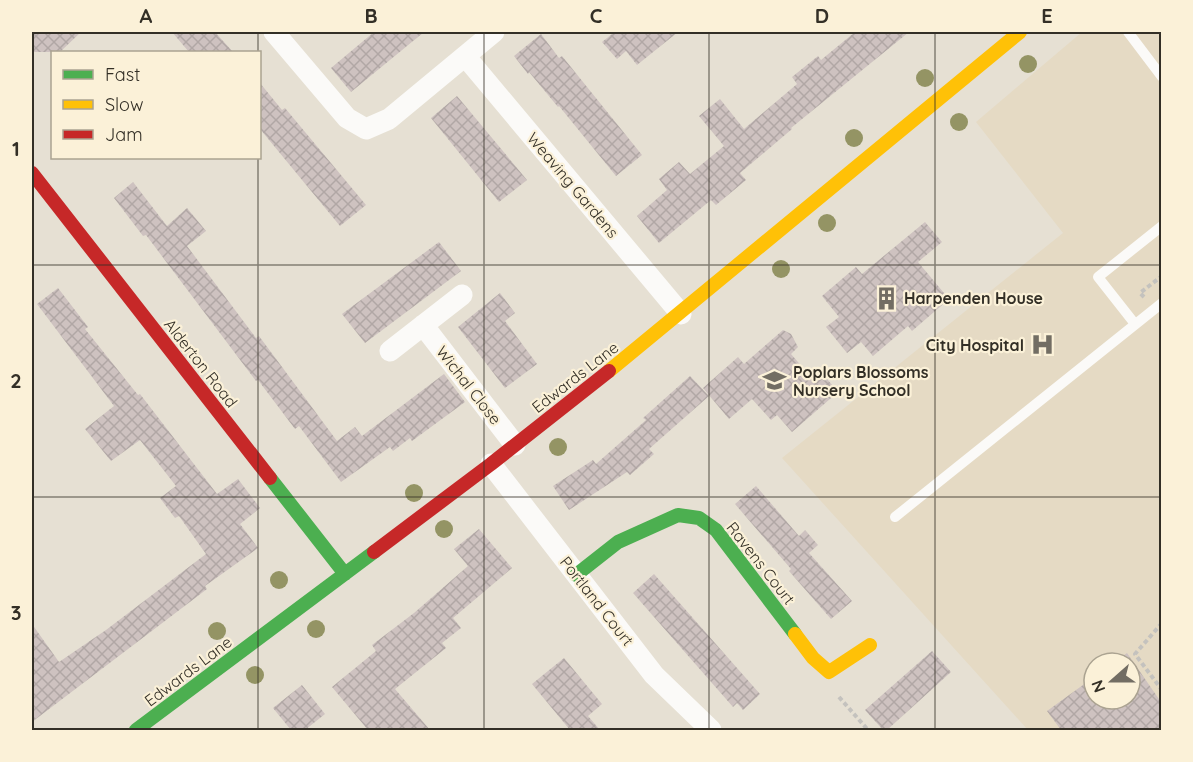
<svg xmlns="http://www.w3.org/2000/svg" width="1193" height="762" font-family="Quicksand,sans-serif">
  <defs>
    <pattern id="building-cross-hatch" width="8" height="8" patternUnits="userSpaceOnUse" patternTransform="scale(1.5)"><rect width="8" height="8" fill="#cec2c0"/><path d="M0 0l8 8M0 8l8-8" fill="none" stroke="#b1a7a5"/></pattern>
  </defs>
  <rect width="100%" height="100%" fill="#e6e0d3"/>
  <path fill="#e5dac4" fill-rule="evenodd" d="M1082,32H1161V730H1028L782,458L1063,233L976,122ZM1094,663H1130V699H1094Z"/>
  <path fill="url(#building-cross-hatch)" d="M32,32H81L60,52H32Z
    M172,32H215L233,52H189Z
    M374,32H424L351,92L331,68Z
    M609,32H678L637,65L626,51L617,59L602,42L612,34Z
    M855,32H909L791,128L792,129L740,173L746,180L716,205L711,200L659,243L637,216L667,190L659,179L679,162L690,174L724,146L699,116L720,99L744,129L797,84L792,77L818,56L821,60Z
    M541,34L559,58L562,56L642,155L616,176L559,106L558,107L529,72L528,74L514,56Z
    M260,83L282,110L285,108L366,205L340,226L260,129Z
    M457,96L527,180L499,202L431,118Z
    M133,182L167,226L187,208L206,231L187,246L256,338L259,336L337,441L355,427L362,436L444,374L465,402L412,441L410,438L393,451L390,447L341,482L299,426L295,429L258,380L256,381L146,235L143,236L114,198Z
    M925,222L942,242L918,262L949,299L912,331L908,326L873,356L861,342L847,353L826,327L839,317L822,296L856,267L862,274Z
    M439,242L461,271L365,343L342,314Z
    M58,288L88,327L85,329L138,395L140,394L217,494L238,479L260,508L240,524L258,548L205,586L207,589L32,722V624L59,662L106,630L206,554L179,516L175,518L160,498L176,486L140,440L111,461L85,429L114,406L37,304Z
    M500,293L515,313L505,321L537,364L505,388L458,327Z
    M783,330L791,334L798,347L791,354L810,376L827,379L838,392L792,432L777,415L771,420L752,399L729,419L703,388L738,357L744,364Z
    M690,376L709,396L649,449L654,454L630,475L627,472L569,510L553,486L593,460L596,464L646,420L643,418Z
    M756,486L799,536L805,530L818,545L809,553L852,601L831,619L789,571L791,569L735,504Z
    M479,529L512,568L453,618L461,628L442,643L446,648L395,689L430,730H368L332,687L376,651L372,645L414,613L468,566L454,549Z
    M654,574L760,694L743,710L737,703L733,707L633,593Z
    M932,651L951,672L887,730H883L865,710Z
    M1127,653L1161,702V730H1061L1047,711L1094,677V699H1130V663H1113Z
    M564,658L602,704L588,716L600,730H570L532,684Z
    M302,685L325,714L305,730H291L273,708Z"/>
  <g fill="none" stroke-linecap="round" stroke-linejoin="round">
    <path stroke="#c4c2be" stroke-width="4" stroke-dasharray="4.5 3" stroke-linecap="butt" d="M1144,297L1140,293L1162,276
      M1162,623L1135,654L1162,690
      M839,697L868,730"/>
    <path stroke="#fbfaf8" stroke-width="10" d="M1128,32L1162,77
      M1135,324L1098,277L1162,226
      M895,517L1162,303"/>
    <path stroke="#fbfaf8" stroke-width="21" d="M274,32L347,118L366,129L389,119L494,32
      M465,56L681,314
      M423,325L515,445
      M390,351L462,295
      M491,464L654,675L711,730"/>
    <path stroke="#4caf50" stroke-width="14" d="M270,478L345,574
      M576,575L618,542L678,515L699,518L716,530L795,634
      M136,730L374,552"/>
    <path stroke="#ffc107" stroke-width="14" d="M609,371L1020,32
      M795,634L813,658L829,672L870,645"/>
    <path stroke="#c62828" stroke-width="14" d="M32,173L270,478
      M374,552L491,464L609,371"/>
  </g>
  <g fill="#949464">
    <circle cx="1028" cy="64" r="9"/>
    <circle cx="925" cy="78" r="9"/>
    <circle cx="959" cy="122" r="9"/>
    <circle cx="854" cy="138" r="9"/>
    <circle cx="827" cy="223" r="9"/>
    <circle cx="781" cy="269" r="9"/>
    <circle cx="558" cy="447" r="9"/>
    <circle cx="414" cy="493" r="9"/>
    <circle cx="444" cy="529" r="9"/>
    <circle cx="279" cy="580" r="9"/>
    <circle cx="316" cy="629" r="9"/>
    <circle cx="217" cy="631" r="9"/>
    <circle cx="255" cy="675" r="9"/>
  </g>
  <path fill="none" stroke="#332f26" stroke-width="1.5" stroke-opacity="0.55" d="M258,32V52M484,32V730M709,32V730M935,32V730M258,158V730M32,265H1162M32,497H1162"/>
  <defs>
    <symbol id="building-bare" viewBox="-9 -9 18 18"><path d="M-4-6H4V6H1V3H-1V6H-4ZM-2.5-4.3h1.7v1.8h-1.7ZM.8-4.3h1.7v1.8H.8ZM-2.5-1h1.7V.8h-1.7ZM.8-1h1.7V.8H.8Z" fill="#726d63" stroke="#fbf1d8" stroke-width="2.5" paint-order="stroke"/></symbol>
    <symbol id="hospital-bare" viewBox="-9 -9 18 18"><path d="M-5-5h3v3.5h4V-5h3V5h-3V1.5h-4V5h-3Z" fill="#726d63" stroke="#fbf1d8" stroke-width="2.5" paint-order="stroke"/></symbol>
    <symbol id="school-bare" viewBox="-9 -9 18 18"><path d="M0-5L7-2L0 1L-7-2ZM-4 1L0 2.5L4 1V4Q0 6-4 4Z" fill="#726d63" stroke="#fbf1d8" stroke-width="2.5" paint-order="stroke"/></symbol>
  </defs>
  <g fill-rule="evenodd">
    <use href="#building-bare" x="870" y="282" width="33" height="33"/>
    <use href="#hospital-bare" x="1026" y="328" width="33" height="33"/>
    <use href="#school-bare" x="758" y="364" width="33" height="33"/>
  </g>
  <g text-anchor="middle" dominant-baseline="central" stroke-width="4.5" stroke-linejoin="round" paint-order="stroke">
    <g font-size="16" fill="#332f26" stroke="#fbf1d8">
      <text transform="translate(573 185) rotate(50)">Weaving Gardens</text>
      <text transform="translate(201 363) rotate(52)">Alderton Road</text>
      <text transform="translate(575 377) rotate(-38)">Edwards Lane</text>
      <text transform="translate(469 385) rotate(52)">Wichal Close</text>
      <text transform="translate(761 563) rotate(52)">Ravens Court</text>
      <text transform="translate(597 601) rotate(52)">Portland Court</text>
      <text transform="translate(188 671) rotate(-37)">Edwards Lane</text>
    </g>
    <g font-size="16" font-weight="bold" fill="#332f26" stroke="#fbf1d8" text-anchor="start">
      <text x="904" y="298">Harpenden House</text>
      <text x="1024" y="345" text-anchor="end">City Hospital</text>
      <text x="793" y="372">Poplars Blossoms<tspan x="793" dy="18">Nursery School</tspan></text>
    </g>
  </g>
  <rect width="1193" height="762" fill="none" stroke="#fbf1d8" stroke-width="66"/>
  <rect x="51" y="51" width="210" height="108" fill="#fbf1d8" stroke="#aba391" stroke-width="1.5"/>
  <rect x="63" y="70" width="30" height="9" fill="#4caf50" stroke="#aba391" stroke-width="1.5"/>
  <text x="105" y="81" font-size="18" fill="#332f26">Fast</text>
  <rect x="63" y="100" width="30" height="9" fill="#ffc107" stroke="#aba391" stroke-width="1.5"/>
  <text x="105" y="111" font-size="18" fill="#332f26">Slow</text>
  <rect x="63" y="130" width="30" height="9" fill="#c62828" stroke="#aba391" stroke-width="1.5"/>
  <text x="105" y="141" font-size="18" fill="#332f26">Jam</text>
  <g transform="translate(1112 681) rotate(249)"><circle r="28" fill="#fbf1d8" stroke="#aba391" stroke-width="1.5"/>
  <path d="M0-4.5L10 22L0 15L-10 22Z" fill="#726d63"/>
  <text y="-9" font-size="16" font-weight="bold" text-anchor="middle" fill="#332f26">N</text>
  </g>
  <rect x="33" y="33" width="1127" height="696" fill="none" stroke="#332f26" stroke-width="2"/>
  <g font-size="20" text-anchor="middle" font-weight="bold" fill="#332f26">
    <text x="146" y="23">A</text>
    <text x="371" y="23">B</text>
    <text x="596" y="23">C</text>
    <text x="822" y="23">D</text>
    <text x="1047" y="23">E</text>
    <text x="16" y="156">1</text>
    <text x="16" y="388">2</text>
    <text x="16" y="620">3</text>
  </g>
</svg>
